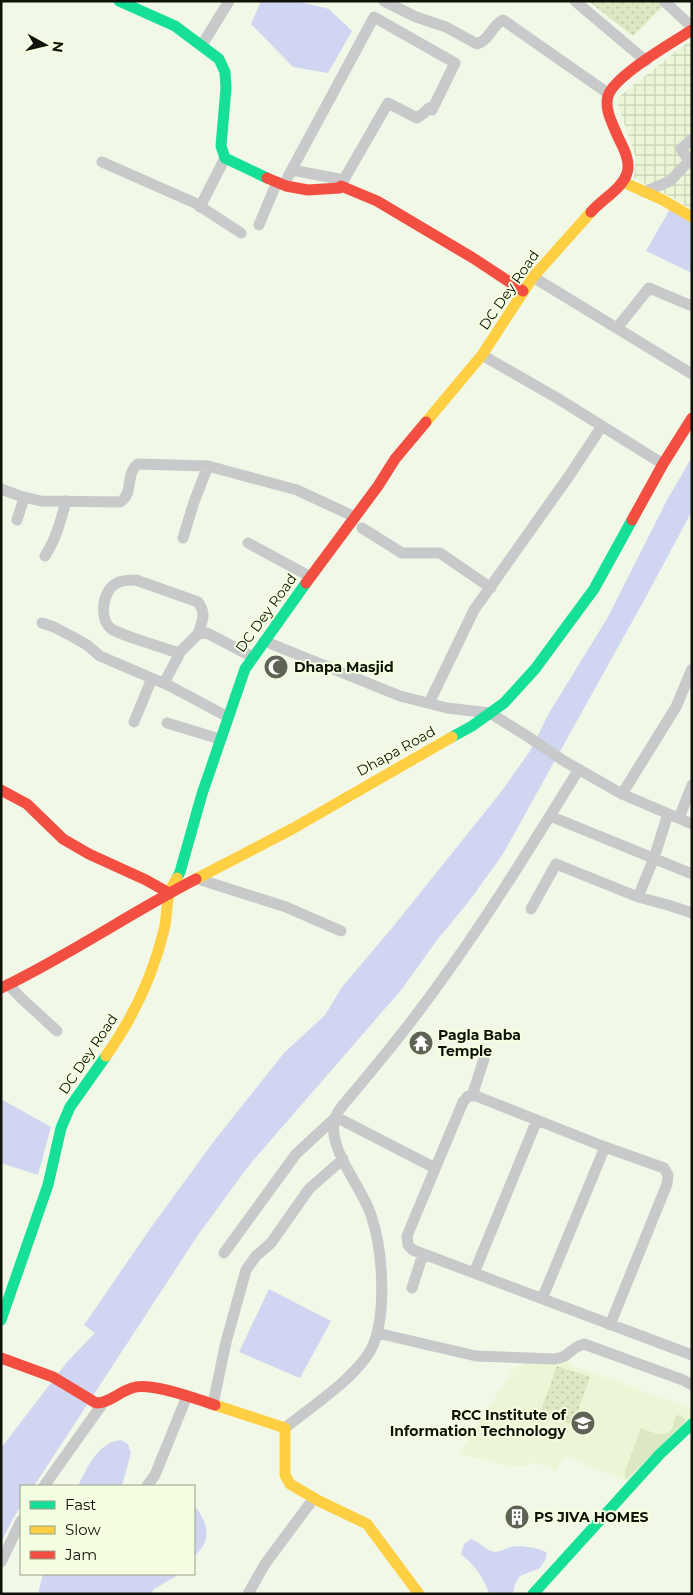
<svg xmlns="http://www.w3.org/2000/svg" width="693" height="1595" font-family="Montserrat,sans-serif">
  <defs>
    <pattern id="industrial-grid" width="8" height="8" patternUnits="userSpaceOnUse" patternTransform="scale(1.25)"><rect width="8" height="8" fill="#ebf6d6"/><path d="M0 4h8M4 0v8" fill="none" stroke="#c8d2b6"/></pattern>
    <pattern id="park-dots" width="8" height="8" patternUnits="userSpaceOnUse" patternTransform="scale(1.25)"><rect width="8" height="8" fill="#dbe8c3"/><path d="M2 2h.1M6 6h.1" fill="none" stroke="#bbc6a6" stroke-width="1.8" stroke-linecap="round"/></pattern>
  </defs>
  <rect width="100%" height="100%" fill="#f2f8e7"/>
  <path fill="#ebf6d6" d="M563,1360L568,1361L573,1366L683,1405L692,1409V1417L628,1481L602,1472L565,1455L556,1470L534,1462L527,1466L517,1467L459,1454L512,1371L523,1364L530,1362Z"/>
  <path fill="url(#industrial-grid)" d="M692,39V210L675,199L634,178L636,158L616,99Z"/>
  <path fill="#dbe8c3" d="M677,1415L682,1416L686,1421L627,1479L625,1478V1471L641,1428C652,1432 667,1440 673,1426C675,1421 673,1419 677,1415Z"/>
  <path fill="url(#park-dots)" d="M588,1H663L666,3L633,36Z
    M557,1366L590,1377L573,1425L540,1413Z"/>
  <path fill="#d0d6f2" d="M261,1H296L329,9L352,31L328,73L293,67L251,24Z
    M670,209L692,222V273L646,251Z
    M692,457V511L647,595L503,854L470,900L437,940L402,989L250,1164L198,1235L34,1486H21V1506L12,1520L1,1543V1448L67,1362L95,1333L84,1325L152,1226L214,1141L284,1053L325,1015L342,987L392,928L501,792L530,751L549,713L608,617L667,500Z
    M1,1099L51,1127L38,1175L1,1163Z
    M269,1289L331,1321L300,1378L239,1352Z
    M121,1440L128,1444L131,1453L122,1486H78C87,1468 98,1442 121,1440Z
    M194,1505C202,1515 211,1530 204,1544C202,1549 197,1553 194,1557Z
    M471,1539C480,1541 486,1552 496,1552C501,1551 507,1548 512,1547C519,1545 541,1548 547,1553L546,1559L540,1568L520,1576L515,1584L513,1594H489C484,1577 474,1565 461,1554L464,1544Z
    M43,1574H180L154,1589L151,1594H38Z"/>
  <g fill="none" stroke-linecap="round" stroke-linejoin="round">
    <path stroke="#c8c9cb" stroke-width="11" d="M384,1L416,17L446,27L477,44C490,40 492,25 503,20L609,94
      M575,1L646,61
      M664,1L692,27
      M202,45L229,1
      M689,161L681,149L692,139
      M102,162L195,203L241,233
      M292,170L344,180
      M284,184L374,17L455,63L432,110L429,108L424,113L417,118L388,103L339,188
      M644,192L670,181L689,161H692
      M200,207L225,158
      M259,225L277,182
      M533,277L692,374
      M617,328L649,288L692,306
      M482,355L557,398L663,464
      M1,489L20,496L41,501L120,502C134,494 125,473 138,464L208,466L297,490L355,517
      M17,520L24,498
      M362,528L402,553H440L491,588
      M183,538L194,502L208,466
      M248,543L311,577
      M45,556C56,539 61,520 66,501
      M42,623L54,627L73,637L87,645L100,656L170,686L228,717
      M264,641L400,696L447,708L490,713L527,736L564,761L622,794L692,824
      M179,653C166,649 152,644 139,640C130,637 121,634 113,630C98,621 102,590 117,583C123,580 129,580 136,580L198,602C207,615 202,620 198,634
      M164,683L181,651L198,634L207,633L253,657
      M429,703L474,610L569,476L602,426
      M134,722L152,678
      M167,723L220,739
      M622,794L676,707L692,669
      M550,816L692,874
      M679,818L692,785
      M198,879L286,907L341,931
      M638,897L654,858L668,814
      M531,909L556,864L638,897L668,905L692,913
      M8,984L20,997L57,1031
      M472,1096L484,1059
      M224,1253L296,1154L336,1117L435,1168
      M474,1273L537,1120
      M412,1288L423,1254
      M542,1299L605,1147
      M610,1325L667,1184L668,1175L664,1168L605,1147L476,1096H468L463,1102L407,1236L408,1245L413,1250L692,1355
      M377,1333L476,1356L554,1359C571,1357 569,1348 584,1344L683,1380L692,1385
      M213,1404L226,1342L246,1270L256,1256L271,1243L309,1189L343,1159
      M285,1428C311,1407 348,1383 367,1356C389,1325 383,1250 371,1215C362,1186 326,1149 335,1118C337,1113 340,1109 343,1105C370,1073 397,1041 422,1007C479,931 529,850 579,769
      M44,1486L103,1403
      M147,1486L155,1475L187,1396
      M1,1562L21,1521
      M248,1594L265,1564L314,1498"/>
    <path stroke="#16e098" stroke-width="11" d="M119,1L175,26L219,59L225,72L226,88L221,146L225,158L267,178
      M452,737L472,726L504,703L535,669L594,589L632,520
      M177,878L180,872L202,794L245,669L306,583
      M1,1320L48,1185L61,1128L70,1107L106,1056
      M533,1594L660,1454L692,1424"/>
    <path stroke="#ffcf43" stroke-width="11" d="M623,182L663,200L692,217
      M426,422L482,355L533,277L591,212
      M196,879L292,829L452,737
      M106,1056C133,1018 153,975 164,930C167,918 166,906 169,895C170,889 174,883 177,878
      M215,1405L285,1428V1475L290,1484L319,1501L367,1524L419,1594"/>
    <path stroke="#f24e42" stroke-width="11" d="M267,178L286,186L308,190L339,188L341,186L377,201L473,258L523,291
      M591,212C601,200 623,188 627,173C631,161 623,147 618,137C613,124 604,110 608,96C614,76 673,42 692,30
      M632,520L663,464L692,418
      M306,583L378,486L395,459L426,422
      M1,790L27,804L63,839L89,854L146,880L169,893
      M1,988C68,956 130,913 196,879
      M1,1358L53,1377L96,1403C109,1403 119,1392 132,1388C149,1381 197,1399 215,1405"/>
  </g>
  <defs>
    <symbol id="mosque-disc" viewBox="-11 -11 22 22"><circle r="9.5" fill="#5e6355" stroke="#f4fee1"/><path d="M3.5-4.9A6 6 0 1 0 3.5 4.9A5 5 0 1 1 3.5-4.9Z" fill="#fff"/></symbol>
    <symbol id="temple-disc" viewBox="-11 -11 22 22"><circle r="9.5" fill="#5e6355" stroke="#f4fee1"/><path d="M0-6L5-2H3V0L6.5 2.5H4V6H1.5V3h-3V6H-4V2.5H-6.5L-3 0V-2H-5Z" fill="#fff"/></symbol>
    <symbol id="university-disc" viewBox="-11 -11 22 22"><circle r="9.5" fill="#5e6355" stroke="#f4fee1"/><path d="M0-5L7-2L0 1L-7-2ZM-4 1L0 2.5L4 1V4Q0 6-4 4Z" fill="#fff"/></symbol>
    <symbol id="building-disc" viewBox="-11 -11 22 22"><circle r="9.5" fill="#5e6355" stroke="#f4fee1"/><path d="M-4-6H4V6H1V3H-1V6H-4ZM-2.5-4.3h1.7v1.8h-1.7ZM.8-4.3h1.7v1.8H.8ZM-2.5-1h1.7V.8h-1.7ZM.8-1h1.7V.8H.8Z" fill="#fff"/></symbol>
  </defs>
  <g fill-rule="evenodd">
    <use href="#mosque-disc" x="262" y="653" width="28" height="28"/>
    <use href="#temple-disc" x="407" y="1029" width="28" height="28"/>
    <use href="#university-disc" x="569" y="1409" width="28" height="28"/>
    <use href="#building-disc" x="503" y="1503" width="28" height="28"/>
  </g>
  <g text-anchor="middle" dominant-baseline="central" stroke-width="4" stroke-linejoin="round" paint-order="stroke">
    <g font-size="14" fill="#0f1307" stroke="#f4fee1">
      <text transform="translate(509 290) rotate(-55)">DC Dey Road</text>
      <text transform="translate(266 613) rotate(-54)">DC Dey Road</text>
      <text transform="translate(396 751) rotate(-29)">Dhapa Road</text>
      <text transform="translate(88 1054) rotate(-56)">DC Dey Road</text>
    </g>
    <g font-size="14" font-weight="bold" fill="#0f1307" stroke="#f4fee1" text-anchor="start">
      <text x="294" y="667">Dhapa Masjid</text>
      <text x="438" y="1035">Pagla Baba<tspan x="438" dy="16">Temple</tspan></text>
      <text x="566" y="1415" text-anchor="end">RCC Institute of<tspan x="566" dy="16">Information Technology</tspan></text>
      <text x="534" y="1517">PS JIVA HOMES</text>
    </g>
  </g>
  <rect width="693" height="1595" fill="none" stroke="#0f1307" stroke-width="5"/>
  <rect x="20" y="1485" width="175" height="90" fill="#f4fee1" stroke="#98a08a"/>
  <rect x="30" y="1501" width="25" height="8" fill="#16e098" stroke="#98a08a"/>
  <text x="65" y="1510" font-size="15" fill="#0f1307">Fast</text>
  <rect x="30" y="1526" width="25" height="8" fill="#ffcf43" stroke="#98a08a"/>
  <text x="65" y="1535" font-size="15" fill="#0f1307">Slow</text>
  <rect x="30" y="1551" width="25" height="8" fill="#f24e42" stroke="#98a08a"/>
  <text x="65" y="1560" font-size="15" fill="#0f1307">Jam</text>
  <g transform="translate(45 45) rotate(98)" stroke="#f4fee1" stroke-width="4" paint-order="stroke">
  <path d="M0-4L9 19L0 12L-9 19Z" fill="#0f1307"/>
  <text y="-8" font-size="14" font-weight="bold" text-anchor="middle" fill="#0f1307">N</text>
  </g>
</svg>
